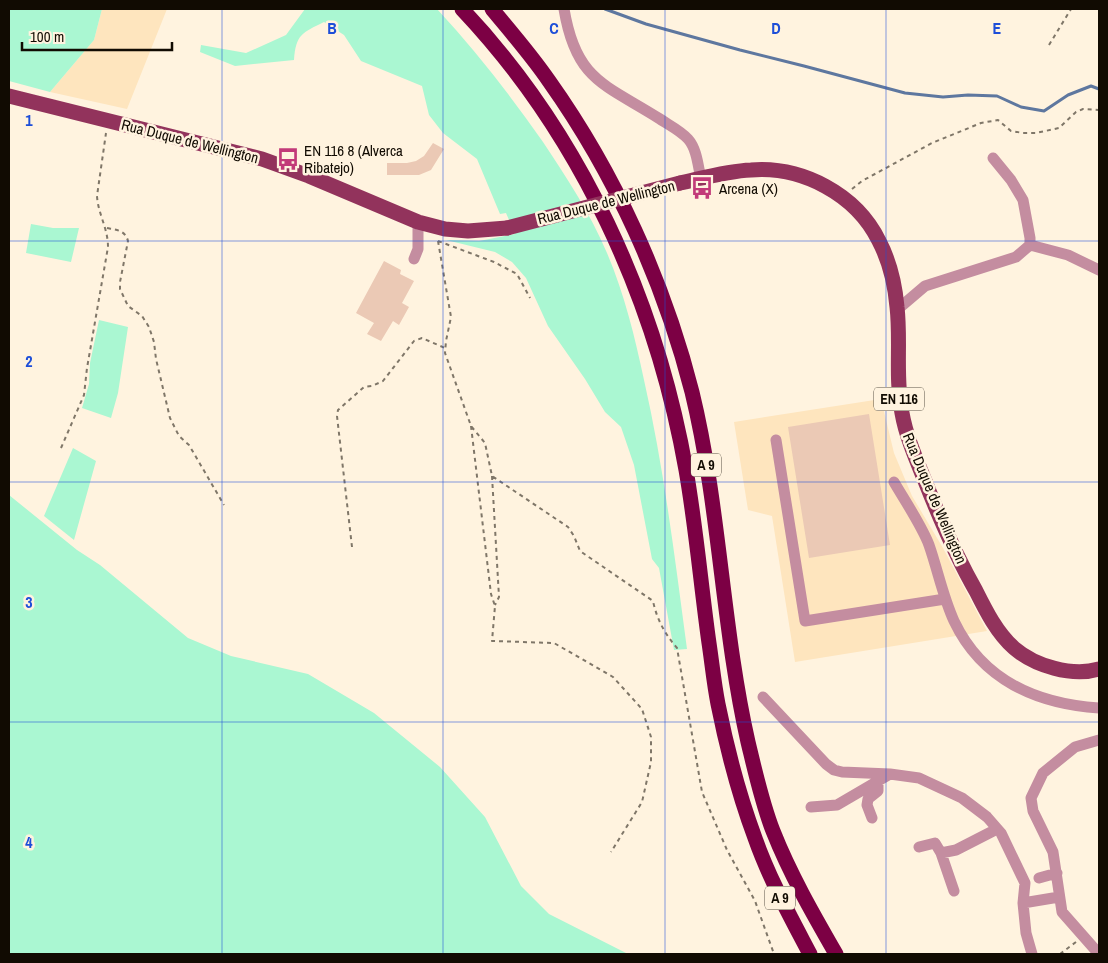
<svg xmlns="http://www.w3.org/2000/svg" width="1108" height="963" font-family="'Archivo Narrow',sans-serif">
  <rect width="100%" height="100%" fill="#fff3df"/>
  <path fill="#fee5be" d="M102,9H167L127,109L50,92L94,40Z
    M881,399L894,453L912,496L943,548L987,631L795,662L772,516L748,510L734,422Z"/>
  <path fill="#aaf7d2" d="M9,9H102L94,40L50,92L9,81Z
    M305,9H437C476,51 510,95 543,142C567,178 590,213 607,253C624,293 635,337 644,380C664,468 675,559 687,649L674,650L659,568L652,559L634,465L621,427L605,412L585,379L548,326L526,278L512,262L495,252L446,240L479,241L515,234L506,213L500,214L477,159L443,133L429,115L422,86L361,61L344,35L324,22C302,33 296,34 294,60L235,66L200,52L201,45L246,53L286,35Z
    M31,224L53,228H79L71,262L26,253Z
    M99,320L128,327L118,393L111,418L82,408L89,384L90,363Z
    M73,448L96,461L74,540L44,516Z
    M9,495L77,550L100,565L188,638L231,656L308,674L374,713L440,767L485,817L521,886L549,914L628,954H9Z"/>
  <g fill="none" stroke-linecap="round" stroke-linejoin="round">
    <path stroke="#5e779f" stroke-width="3" d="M605,9L646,24L740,50L804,66L905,93L943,97L968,95L997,96L1021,107L1044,111L1068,95L1091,86L1099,89"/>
  </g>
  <path fill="#ebc9b5" d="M433,143L444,149L431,170L419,175H387V163H407L416,161L424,156Z
    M384,261L401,270L400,274L414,281L402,303L409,307L399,325L393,321L381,341L367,334L374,323L356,313Z
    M869,414L890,545L809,558L788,427Z"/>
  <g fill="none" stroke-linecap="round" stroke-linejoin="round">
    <path stroke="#7f7668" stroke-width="2" stroke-dasharray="4 4" stroke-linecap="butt" d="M1049,45L1071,9
      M852,189L862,181L932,143L981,123L998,120L1011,131L1023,133H1036L1059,128L1076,112L1083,109L1099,110
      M107,228C117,230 125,230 128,241L120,282V289L128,306L142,316L149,327L154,342L156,359L170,418L179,436L189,445L224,505
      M438,241L451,317L446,341L445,353L471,426L485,443L492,476L568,527L574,536L580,551L653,601C657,620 665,634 677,648L702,792L727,850L755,901L774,954
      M438,241L494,262L517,274L530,298
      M471,426L491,594L495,606L492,641L554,643L613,677L642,709L651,737V762L642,802L611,852
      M61,448L84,395L87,368L108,247C108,228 98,214 97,196L106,133
      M492,476L499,597L495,605
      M352,547L337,416L338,410L364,387L372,386L383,381L414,341L422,338L445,348
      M1060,954L1076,942"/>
    <path stroke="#c48da0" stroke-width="11" d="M564,9C576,81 605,84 660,119C669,125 681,131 688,139C697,149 698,166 701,179
      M1030,245L1068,255L1099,270
      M414,259L418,249V222
      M898,309L925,286L1016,257L1030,245V238L1023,200L1011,180L993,158
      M776,440L805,621L945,599
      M894,482C905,501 922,526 929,545C938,571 943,597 954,621C982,680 1037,704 1099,708
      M763,697L826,764L834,770L842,772L890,774L919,778L962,798L987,817L1001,833L1025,883L1023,903L1026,933L1032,954
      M811,807L837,805L890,774
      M872,818L867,805L868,799L878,791V782
      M919,847L935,843L941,853L956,850L997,829
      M941,853L954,891
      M1039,878L1057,873
      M1023,903L1059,897
      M1099,954L1062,912L1053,852L1033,811L1031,798L1043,773L1075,747L1099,740"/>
    <path stroke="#92335c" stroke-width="15" d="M9,96L262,159L309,176L418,222L445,229L468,231L507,228
      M680,183C703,178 727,171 751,170C802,166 856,194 879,241C890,262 895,284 897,307C901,342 895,377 902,413C906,436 916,459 925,481C940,519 956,556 976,591C986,611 997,633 1014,648C1035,666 1072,677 1099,669"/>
    <path stroke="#7c0044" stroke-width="15" d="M462,9C581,135 656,300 686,470C696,527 701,586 709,643C712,663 714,684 718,704C727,749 739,795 755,838C769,878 790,916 810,954
      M492,9C511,32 532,56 549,81C615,174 664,282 692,392C720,507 722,627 748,742C755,771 762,803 773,831C790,874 813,914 836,954"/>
    <path stroke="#92335c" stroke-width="15" d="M507,228L680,183"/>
  </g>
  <path fill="none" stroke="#1d4ed8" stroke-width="1" stroke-opacity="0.55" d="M222,9V954M443,9V954M665,9V954M886,9V954M9,241H1099M9,482H1099M9,722H1099"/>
  <defs>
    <symbol id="bus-bare" viewBox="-9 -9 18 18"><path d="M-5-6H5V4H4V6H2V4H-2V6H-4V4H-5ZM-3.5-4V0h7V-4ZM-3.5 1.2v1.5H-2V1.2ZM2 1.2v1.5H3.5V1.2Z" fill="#c23a79" stroke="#fff3df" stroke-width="2.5" paint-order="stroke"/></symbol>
  </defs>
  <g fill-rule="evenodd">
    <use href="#bus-bare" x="272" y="143" width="32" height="32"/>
    <use href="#bus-bare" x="686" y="172" width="32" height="32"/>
  </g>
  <g text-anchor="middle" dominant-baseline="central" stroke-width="5" stroke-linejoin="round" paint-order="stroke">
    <g fill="#fff3df" stroke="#585144" stroke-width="1">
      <rect x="874" y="387.5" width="50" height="23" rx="4"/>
      <rect x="691" y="453.5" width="30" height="23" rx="4"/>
      <rect x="765" y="886.5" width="30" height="23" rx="4"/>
    </g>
    <g font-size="14" font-weight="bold" fill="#110b02">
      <text x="899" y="399">EN 116</text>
      <text x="706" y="465">A 9</text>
      <text x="780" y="898">A 9</text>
    </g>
    <g font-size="15" fill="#110b02" stroke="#fff3df">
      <text transform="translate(190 141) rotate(14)">Rua Duque de Wellington</text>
      <text transform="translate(606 202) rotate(-14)">Rua Duque de Wellington</text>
      <text transform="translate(935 498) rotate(67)">Rua Duque de Wellington</text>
    </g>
    <g font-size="15" fill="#110b02" stroke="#fff3df" text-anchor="start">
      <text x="304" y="150">EN 116 8 (Alverca<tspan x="304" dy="17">Ribatejo)</tspan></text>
      <text x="719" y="188">Arcena (X)</text>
    </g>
  </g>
  <g font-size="16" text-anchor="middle" font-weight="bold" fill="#1d4ed8" stroke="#fff3df" stroke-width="5" stroke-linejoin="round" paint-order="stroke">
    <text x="332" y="34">B</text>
    <text x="554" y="34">C</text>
    <text x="776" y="34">D</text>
    <text x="997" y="34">E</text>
    <text x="29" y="126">1</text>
    <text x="29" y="367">2</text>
    <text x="29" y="608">3</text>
    <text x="29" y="848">4</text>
  </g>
  <rect width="1108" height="963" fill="none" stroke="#110b02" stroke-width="20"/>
  <path d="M22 42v8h150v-8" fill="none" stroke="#110b02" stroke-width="2.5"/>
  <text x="30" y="42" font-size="15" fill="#110b02" stroke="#fff3df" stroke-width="4" paint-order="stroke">100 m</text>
</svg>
